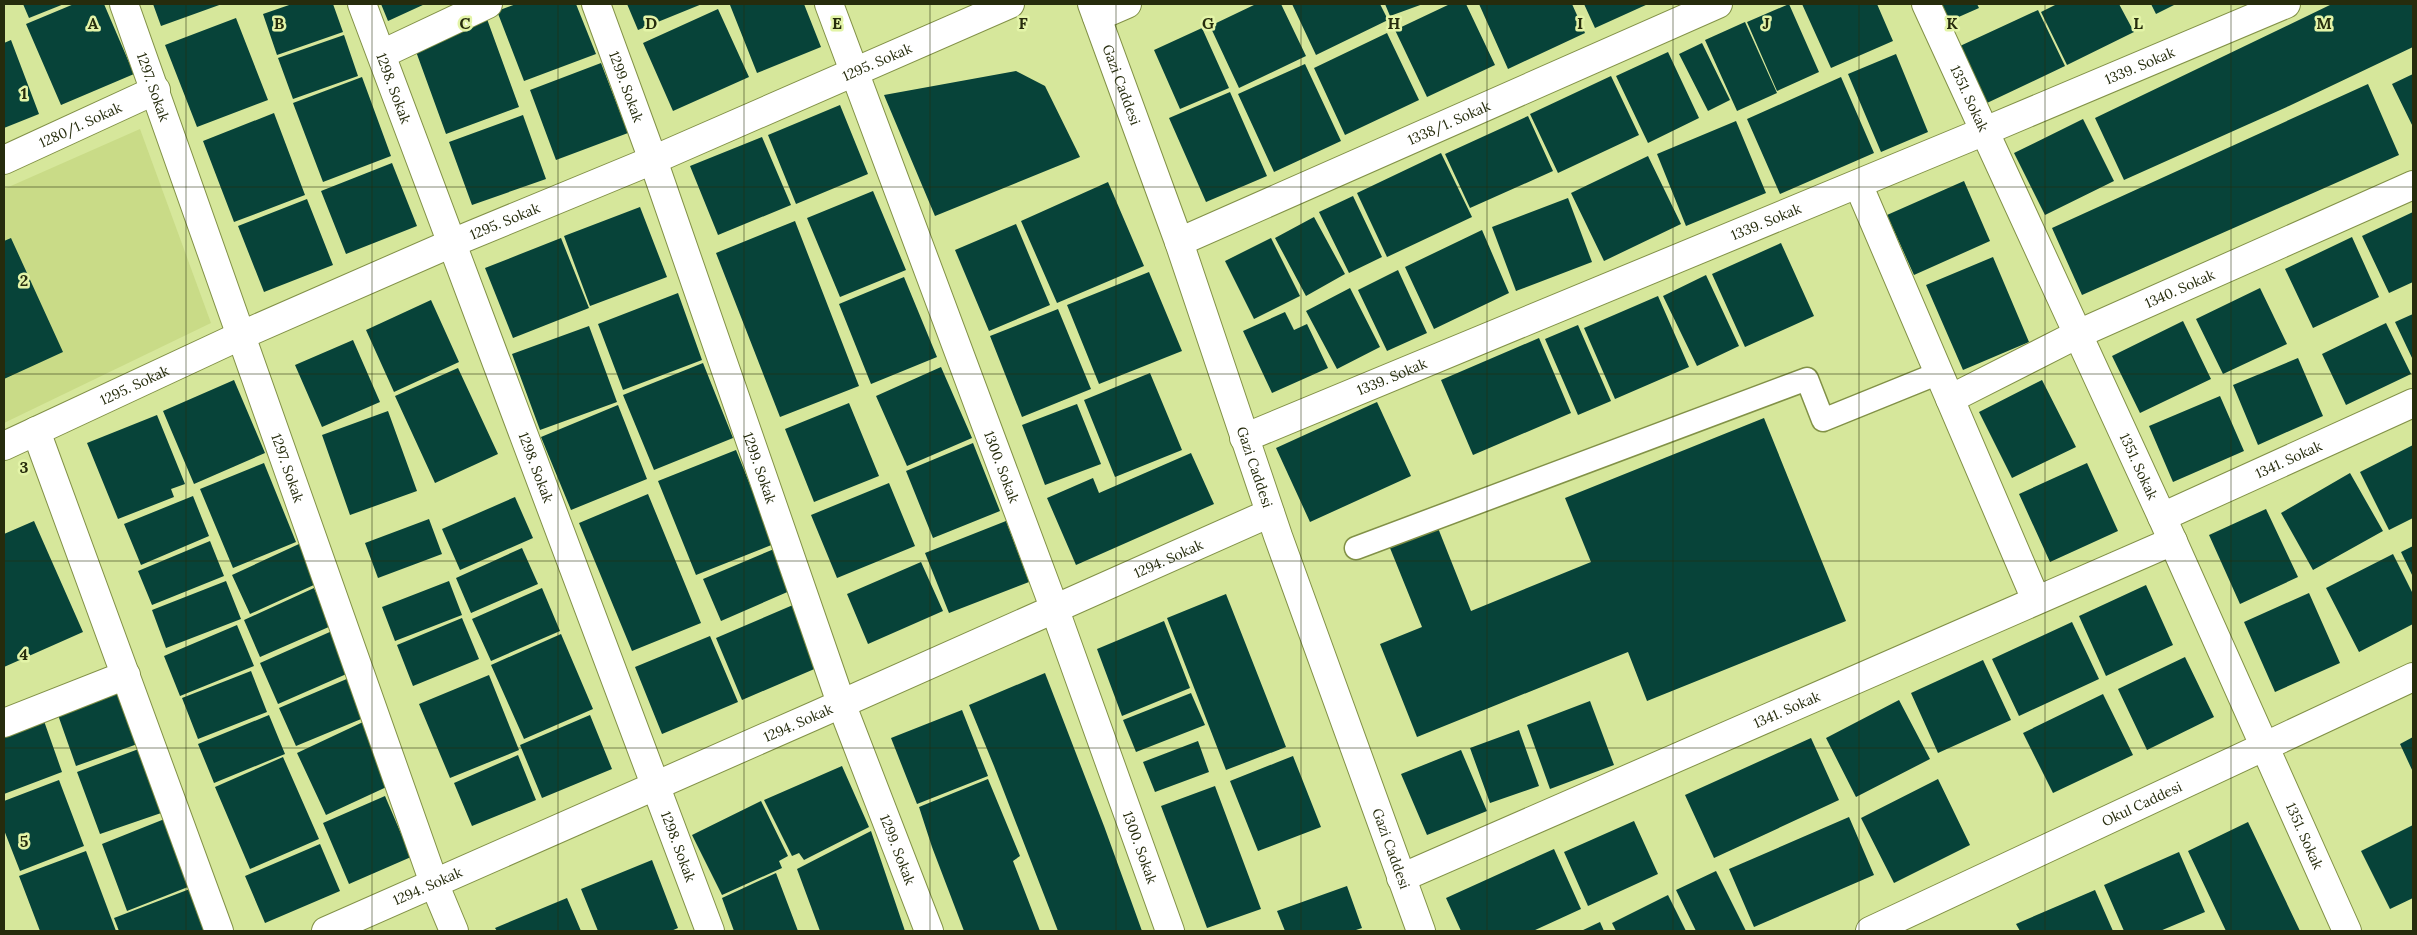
<svg xmlns="http://www.w3.org/2000/svg" width="2417" height="935" font-family="Lora,serif">
  <rect width="100%" height="100%" fill="#d6e79b"/>
  <path fill="#c9db87" d="M140,129L211,323L4,423V189Z"/>
  <path fill="#074339" d="M23,4H64L29,18Z
    M74,4H104L134,74L61,105L26,24Z
    M153,4H222L161,26Z
    M292,4H333L343,32L277,55L263,14Z
    M381,4H425L388,21Z
    M516,4H576L596,54L524,81L497,11Z
    M627,4H702L638,30Z
    M734,4H804L821,47L757,73L730,5Z
    M1256,4H1281L1306,56L1239,88L1210,26Z
    M1292,4H1380L1388,20L1316,55Z
    M1385,4H1423L1390,16Z
    M1450,4H1466L1495,65L1427,97L1395,30Z
    M1479,4H1572L1585,33L1508,69Z
    M1584,4H1648L1595,28Z
    M1789,4L1819,72L1777,91L1747,22Z
    M1802,4H1877L1893,41L1831,68Z
    M1937,4H1977L1979,8L1945,23Z
    M2057,4H2119L2134,32L2067,65L2041,12Z
    M2151,4H2176L2156,14Z
    M2332,4H2413V47L2289,106L2124,180L2095,118Z
    M718,9L749,77L673,111L643,43Z
    M2038,10L2065,66L1987,103L1960,46Z
    M236,18L268,100L197,127L165,45Z
    M487,19L519,107L446,134L414,46Z
    M1745,22L1777,93L1737,111L1705,40Z
    M1202,28L1229,88L1180,109L1154,50Z
    M1387,33L1419,100L1345,135L1314,68Z
    M344,35L358,76L293,99L278,58Z
    M11,40L39,114L4,128V43Z
    M1702,43L1730,100L1708,111L1679,54Z
    M1668,52L1699,118L1648,143L1616,76Z
    M1896,54L1928,132L1881,152L1848,74Z
    M601,63L628,133L556,160L530,90Z
    M1305,64L1341,141L1274,172L1238,94Z
    M1016,71L1045,86L1080,157L935,216L884,95Z
    M2413,74V127L2392,84Z
    M1611,76L1639,135L1558,173L1530,114Z
    M362,77L391,156L323,182L293,103Z
    M1841,77L1874,153L1780,194L1747,119Z
    M2368,84L2399,155L2082,295L2052,228Z
    M1230,92L1267,176L1206,202L1169,118Z
    M840,105L868,174L796,204L768,135Z
    M274,113L305,195L234,222L203,141Z
    M523,115L546,179L472,205L449,142Z
    M1528,116L1553,171L1470,208L1445,154Z
    M2083,119L2114,181L2045,215L2014,153Z
    M1736,121L1766,193L1686,226L1657,154Z
    M762,137L791,205L718,235L690,166Z
    M1441,153L1472,217L1387,257L1357,193Z
    M1648,156L1681,224L1604,261L1571,193Z
    M392,163L417,226L346,254L321,191Z
    M1964,181L1990,241L1914,275L1887,215Z
    M1108,182L1144,266L1057,303L1021,221Z
    M873,191L906,270L840,297L807,218Z
    M1353,196L1382,257L1349,273L1319,212Z
    M1568,198L1592,262L1516,291L1492,227Z
    M307,199L333,265L264,292L238,226Z
    M640,207L667,277L590,306L564,236Z
    M2413,212V282L2389,293L2362,236Z
    M1314,217L1345,274L1306,296L1275,238Z
    M795,221L859,386L780,417L716,253Z
    M1016,224L1050,305L989,331L955,250Z
    M1482,230L1509,293L1434,329L1405,267Z
    M2352,237L2379,297L2313,328L2285,269Z
    M11,238L63,352L4,379V241Z
    M561,238L589,308L513,338L485,268Z
    M1271,238L1300,296L1254,319L1225,261Z
    M1781,243L1814,316L1745,347L1712,274Z
    M1993,257L2029,342L1963,370L1926,285Z
    M1398,270L1427,333L1387,351L1358,290Z
    M1149,272L1182,351L1099,384L1067,305Z
    M1706,275L1739,346L1697,366L1663,296Z
    M904,277L937,357L871,384L839,304Z
    M1350,288L1380,347L1337,369L1306,311Z
    M2260,288L2287,344L2223,374L2196,319Z
    M678,293L702,360L623,390L598,324Z
    M1658,296L1689,367L1615,399L1584,328Z
    M431,300L459,362L394,392L366,330Z
    M1058,309L1091,389L1022,417L990,336Z
    M1285,312L1294,330L1307,324L1328,368L1272,393L1243,331Z
    M2413,314V360L2395,322Z
    M2183,321L2211,379L2140,413L2112,356Z
    M2386,323L2411,374L2346,405L2322,354Z
    M1578,325L1611,401L1578,415L1545,339Z
    M589,326L617,402L540,430L512,354Z
    M1539,338L1571,413L1473,455L1441,380Z
    M353,340L380,402L322,427L295,365Z
    M2298,358L2323,416L2258,445L2233,385Z
    M703,363L733,438L654,470L623,395Z
    M941,367L972,438L907,466L876,396Z
    M458,368L498,454L435,483L395,396Z
    M1150,373L1182,450L1115,477L1084,400Z
    M234,380L265,453L194,484L163,411Z
    M2042,380L2076,447L2012,478L1979,412Z
    M2220,396L2244,451L2173,482L2149,426Z
    M1377,402L1411,476L1310,522L1276,448Z
    M849,403L879,476L814,502L785,429Z
    M1077,404L1101,464L1045,485L1022,425Z
    M618,405L647,479L571,510L541,437Z
    M388,411L417,491L350,515L322,435Z
    M157,415L185,484L171,489L174,497L118,519L87,443Z
    M1764,418L1846,621L1647,701L1628,652L1417,737L1380,644L1422,627L1390,548L1438,528L1471,611L1591,562L1565,498Z
    M973,443L1000,511L933,538L906,471Z
    M2413,445V518L2389,530L2360,472Z
    M736,450L774,544L696,575L658,481Z
    M1191,453L1214,504L1076,565L1047,498L1093,478L1099,493Z
    M264,463L296,542L233,568L200,489Z
    M2087,463L2118,531L2050,562L2019,494Z
    M2350,473L2383,531L2313,570L2281,513Z
    M889,483L915,546L837,578L811,515Z
    M648,494L701,623L632,651L579,523Z
    M193,496L209,536L141,565L124,524Z
    M515,497L533,538L460,570L442,529Z
    M2266,509L2298,577L2240,604L2209,535Z
    M429,519L442,554L378,578L365,543Z
    M34,521L83,632L4,667V534Z
    M1006,521L1029,582L949,613L925,553Z
    M210,541L224,576L152,605L138,571Z
    M299,544L316,584L250,614L232,575Z
    M2413,546V577L2401,552Z
    M522,548L538,584L471,613L456,578Z
    M774,549L792,590L721,621L703,579Z
    M2393,554L2413,594V624L2359,652L2326,588Z
    M921,562L943,611L868,644L847,594Z
    M226,581L241,619L166,648L152,610Z
    M449,581L462,615L395,641L382,607Z
    M2146,585L2173,645L2106,676L2079,616Z
    M314,588L331,626L260,657L244,620Z
    M542,588L560,631L491,661L472,619Z
    M2309,593L2340,663L2275,692L2244,622Z
    M1226,594L1286,747L1226,770L1167,618Z
    M793,605L819,667L742,700L716,638Z
    M462,618L479,659L413,686L397,645Z
    M1164,621L1190,688L1122,716L1097,649Z
    M2072,622L2099,679L2019,716L1992,659Z
    M237,625L254,666L180,696L164,656Z
    M332,631L351,672L278,704L260,663Z
    M561,634L593,709L524,739L491,665Z
    M710,636L738,702L662,734L635,667Z
    M2185,657L2214,717L2147,750L2118,689Z
    M1983,660L2011,720L1938,753L1911,693Z
    M251,671L267,712L198,739L182,698Z
    M1045,673L1104,826L1142,931H1058L994,766L969,705Z
    M489,675L519,750L450,778L419,704Z
    M349,678L366,717L296,746L279,708Z
    M125,691L143,742L76,766L58,715Z
    M1191,693L1205,725L1136,752L1123,720Z
    M2103,694L2133,755L2053,793L2023,733Z
    M1899,700L1930,759L1856,797L1826,738Z
    M1590,701L1614,765L1550,789L1527,725Z
    M962,710L988,776L917,804L891,738Z
    M269,715L285,754L214,783L198,744Z
    M590,715L612,769L542,798L520,745Z
    M44,721L62,772L4,794V736Z
    M363,722L393,784L326,815L297,753Z
    M1519,730L1539,786L1490,803L1470,748Z
    M2413,737V772L2400,744Z
    M1811,738L1839,800L1714,858L1685,795Z
    M1198,741L1209,772L1155,792L1143,762Z
    M144,747L167,811L100,834L77,772Z
    M1461,750L1487,811L1427,835L1401,774Z
    M518,755L536,800L472,826L454,783Z
    M1293,756L1321,827L1258,851L1230,781Z
    M283,757L319,839L250,869L215,787Z
    M842,766L869,827L804,860L799,853L792,856L764,800Z
    M988,779L1020,856L1013,861L1040,931H964L932,847L919,807Z
    M1938,779L1970,845L1894,883L1861,818Z
    M59,780L84,846L20,871L4,830V801Z
    M1215,786L1261,909L1207,928L1161,806Z
    M385,796L411,857L349,884L323,823Z
    M761,801L788,856L779,861L782,868L722,895L692,835Z
    M1849,817L1874,875L1754,927L1729,869Z
    M167,818L193,885L127,911L102,844Z
    M1634,821L1658,874L1588,906L1564,852Z
    M2248,822L2300,931H2226L2188,851Z
    M2413,825V898L2390,909L2361,851Z
    M871,831L905,931H820L797,869Z
    M320,844L340,891L265,923L245,876Z
    M1554,849L1581,909L1533,931H1461L1446,898Z
    M86,851L116,931H40L19,876Z
    M2179,852L2205,912L2160,931H2124L2104,885Z
    M652,860L678,928L671,931H598L581,889Z
    M1716,871L1746,931H1696L1676,890Z
    M776,873L798,931H734L722,898Z
    M1347,886L1362,928L1353,931H1285L1277,911Z
    M195,887L211,931H119L114,918Z
    M2095,890L2113,931H2020L2016,924Z
    M1668,895L1686,931H1616L1612,923Z
    M567,898L581,931H497L495,928Z
    M1600,922L1604,931H1581Z"/>
  <g fill="none" stroke-linecap="round" stroke-linejoin="round">
    <defs>
      <path id="service" d="M1356,548L1807,379L1823,420L1939,373"/>
      <g id="minor">
        <path id="s1" d="M124,4L434,883L454,931"/>
        <path id="s2" d="M362,4L710,931"/>
        <path id="s3" d="M596,4L653,160L841,703L929,931"/>
        <path id="s4" d="M829,4L1055,610L1170,931"/>
        <path id="s5" d="M1926,4L2162,517L2347,931"/>
        <path d="M1097,17L1127,4"/>
        <path d="M382,54L488,4"/>
        <path id="s6" d="M4,160L156,90"/>
        <path d="M1858,184L2036,600"/>
        <path id="s7" d="M1179,242L1718,4"/>
        <path id="s8" d="M1950,399L2078,334L2413,185"/>
        <path d="M36,431L219,931"/>
        <path id="s9" d="M1244,438L1985,131L2286,4"/>
        <path id="s10" d="M4,446L242,335L452,243L653,160L1010,4"/>
        <path id="s11" d="M2162,517L2413,403"/>
        <path d="M4,723L126,675"/>
        <path id="s12" d="M1401,878L2173,541"/>
        <path id="s13" d="M326,931C641,791 956,655 1270,513"/>
      </g>
      <g id="secondary">
        <path id="s14" d="M1092,4L1179,242L1278,536L1421,931"/>
        <path id="s15" d="M1870,931L2413,677"/>
      </g>
    </defs>
    <use href="#service" stroke="#829147" stroke-width="25"/>
    <use href="#minor" stroke="#829147" stroke-width="30"/>
    <use href="#secondary" stroke="#829147" stroke-width="30"/>
    <use href="#service" stroke="#fff" stroke-width="22"/>
    <use href="#minor" stroke="#fff" stroke-width="28"/>
    <use href="#secondary" stroke="#fff" stroke-width="28"/>
  </g>
  <path fill="none" stroke="#262c0d" stroke-width="1" stroke-opacity="0.55" d="M186,4V931M372,4V931M558,4V931M744,4V931M930,4V931M1116,4V931M1301,4V931M1487,4V931M1673,4V931M1859,4V931M2045,4V931M2231,4V931M4,187H2413M4,374H2413M4,561H2413M4,748H2413"/>
  <g text-anchor="middle" dominant-baseline="central" stroke-width="5" stroke-linejoin="round" paint-order="stroke">
    <g font-size="14" fill="#262c0d" stroke="#e3f4a8">
      <text stroke="none"><textPath href="#s10" startOffset="954">1295. Sokak</textPath></text>
      <text stroke="none"><textPath href="#s9" startOffset="970">1339. Sokak</textPath></text>
      <text stroke="none"><textPath href="#s14" startOffset="86">Gazi Caddesi</textPath></text>
      <text stroke="none"><textPath href="#s1" startOffset="88">1297. Sokak</textPath></text>
      <text stroke="none"><textPath href="#s3" startOffset="88">1299. Sokak</textPath></text>
      <text stroke="none"><textPath href="#s2" startOffset="90">1298. Sokak</textPath></text>
      <text stroke="none"><textPath href="#s5" startOffset="104">1351. Sokak</textPath></text>
      <text stroke="none"><textPath href="#s7" startOffset="295">1338/1. Sokak</textPath></text>
      <text stroke="none"><textPath href="#s6" startOffset="84">1280/1. Sokak</textPath></text>
      <text stroke="none"><textPath href="#s10" startOffset="549">1295. Sokak</textPath></text>
      <text stroke="none"><textPath href="#s9" startOffset="565">1339. Sokak</textPath></text>
      <text stroke="none"><textPath href="#s8" startOffset="255">1340. Sokak</textPath></text>
      <text stroke="none"><textPath href="#s9" startOffset="160">1339. Sokak</textPath></text>
      <text stroke="none"><textPath href="#s10" startOffset="144">1295. Sokak</textPath></text>
      <text stroke="none"><textPath href="#s11" startOffset="139">1341. Sokak</textPath></text>
      <text stroke="none"><textPath href="#s5" startOffset="509">1351. Sokak</textPath></text>
      <text stroke="none"><textPath href="#s2" startOffset="495">1298. Sokak</textPath></text>
      <text stroke="none"><textPath href="#s4" startOffset="494">1300. Sokak</textPath></text>
      <text stroke="none"><textPath href="#s1" startOffset="492">1297. Sokak</textPath></text>
      <text stroke="none"><textPath href="#s14" startOffset="491">Gazi Caddesi</textPath></text>
      <text stroke="none"><textPath href="#s3" startOffset="492">1299. Sokak</textPath></text>
      <text stroke="none"><textPath href="#s13" startOffset="921">1294. Sokak</textPath></text>
      <text stroke="none"><textPath href="#s12" startOffset="421">1341. Sokak</textPath></text>
      <text stroke="none"><textPath href="#s13" startOffset="516">1294. Sokak</textPath></text>
      <text stroke="none"><textPath href="#s15" startOffset="300">Okul Caddesi</textPath></text>
      <text stroke="none"><textPath href="#s5" startOffset="914">1351. Sokak</textPath></text>
      <text stroke="none"><textPath href="#s2" startOffset="900">1298. Sokak</textPath></text>
      <text stroke="none"><textPath href="#s4" startOffset="899">1300. Sokak</textPath></text>
      <text stroke="none"><textPath href="#s3" startOffset="898">1299. Sokak</textPath></text>
      <text stroke="none"><textPath href="#s14" startOffset="896">Gazi Caddesi</textPath></text>
      <text stroke="none"><textPath href="#s13" startOffset="111">1294. Sokak</textPath></text>
    </g>
  </g>
  <g font-size="16" text-anchor="middle" font-weight="bold" fill="#262c0d" stroke="#e3f4a8" stroke-width="5" stroke-linejoin="round" paint-order="stroke">
    <text x="93" y="29">A</text>
    <text x="279" y="29">B</text>
    <text x="465" y="29">C</text>
    <text x="651" y="29">D</text>
    <text x="837" y="29">E</text>
    <text x="1023" y="29">F</text>
    <text x="1208" y="29">G</text>
    <text x="1394" y="29">H</text>
    <text x="1580" y="29">I</text>
    <text x="1766" y="29">J</text>
    <text x="1952" y="29">K</text>
    <text x="2138" y="29">L</text>
    <text x="2324" y="29">M</text>
    <text x="24" y="99">1</text>
    <text x="24" y="286">2</text>
    <text x="24" y="473">3</text>
    <text x="24" y="660">4</text>
    <text x="24" y="847">5</text>
  </g>
  <rect width="2417" height="935" fill="none" stroke="#262c0d" stroke-width="10"/>
</svg>
